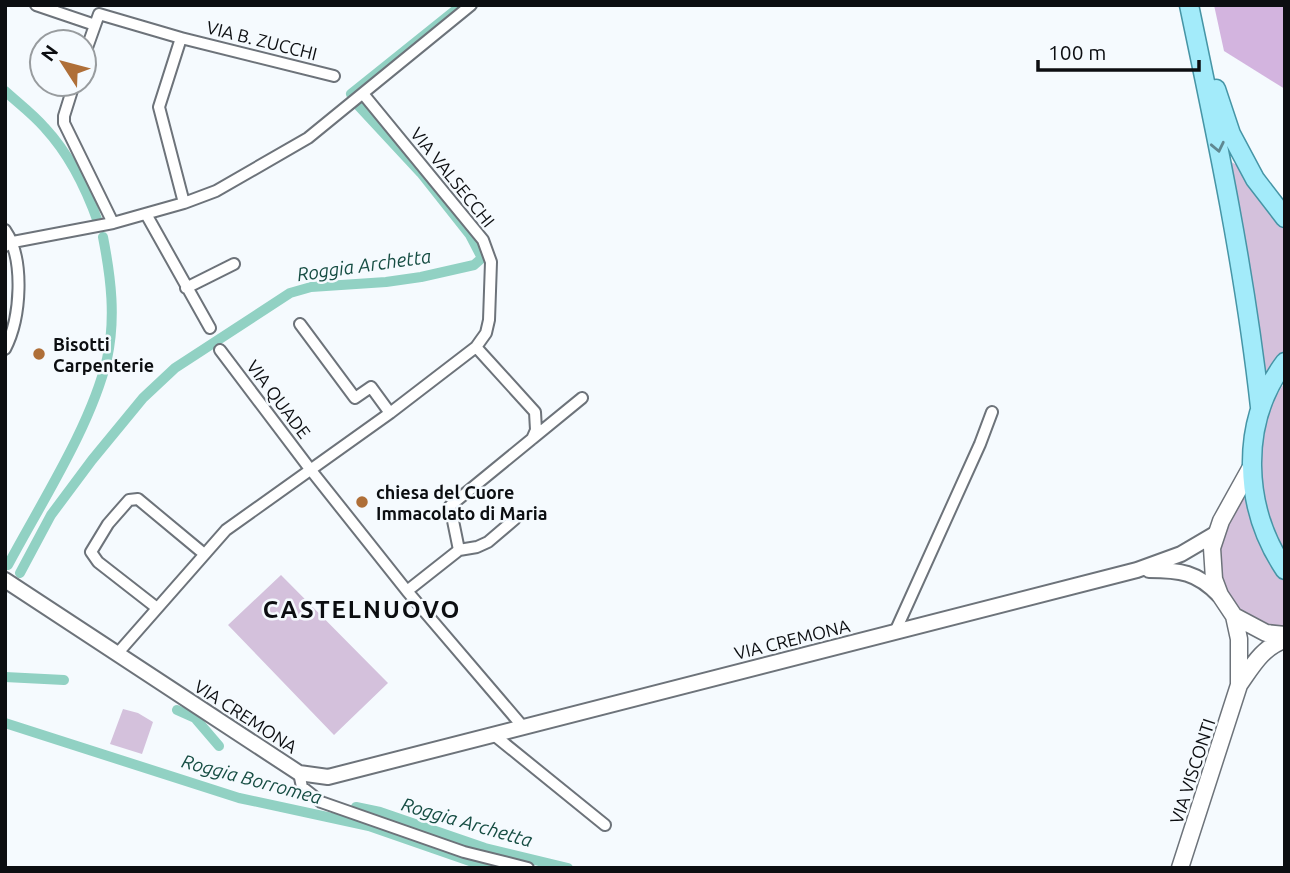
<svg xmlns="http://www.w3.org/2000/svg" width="1290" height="873" font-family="Ubuntu,sans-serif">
  <rect width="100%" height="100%" fill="#f5fafe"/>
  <path fill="#d4c1dc" d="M1230,161L1238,166L1255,193L1285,231V350L1266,371H1263Z
    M1285,382V558C1260,499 1245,438 1285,382Z
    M1243,497L1248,503L1254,527L1266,557L1285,582V629L1280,630C1270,626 1258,624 1249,619C1223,605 1212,562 1221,535C1226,522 1236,509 1243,497Z
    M281,575L388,683L334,735L228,625Z
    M123,709L138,713L153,722L142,754L110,744Z"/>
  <path fill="#d3b4df" d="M1214,5H1285V89L1224,51Z"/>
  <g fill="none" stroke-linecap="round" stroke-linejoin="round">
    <path stroke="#91d1c3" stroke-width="10" d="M5,91C18,103 33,114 45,128C69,154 86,188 98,222
      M8,565C41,503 91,426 107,359C116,318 111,278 103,237
      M20,573L51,515L92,460L143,398L175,368L290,293L311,287L386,282L421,277L474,265L482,258L470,235L421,173L356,103L351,94L462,5
      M5,677L64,680
      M177,710L195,718L219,746
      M5,723L239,798L369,826L490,868
      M356,807L380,812L485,848L568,868"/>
    <defs>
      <path id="minor" d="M36,5L95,25
        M181,38L159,107L184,203
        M84,56L99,14L181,38L334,76
        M74,84L64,116V123L113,223
        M146,214L210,328
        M5,230C25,259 21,318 5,349
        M5,246L13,242L113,223L184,203L216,191L308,138L471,5
        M186,288L234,264
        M300,324L355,398L371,387L390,413
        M476,347L535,412L536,430L532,439
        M220,350L310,469L407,591L524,728
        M459,550L450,506L582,398
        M407,591L459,550L477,547L488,542L515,519
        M157,608L98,562L91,552L108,524L129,500L138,499L203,553
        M895,632L980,444L992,412
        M117,654L226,530L390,413L476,347L486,333L489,320L491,262L483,240L364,95
        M494,735L605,825
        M299,773L302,787L321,802L464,852L528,868"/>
      <path id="tertiary" d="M1149,570C1180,570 1197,572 1219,595
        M5,580L299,773L328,777L1137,570L1181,554L1215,534"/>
      <path id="secondary" d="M1234,616L1266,633L1285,635
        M1239,685C1251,668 1263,646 1285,640
        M1180,868L1239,685V639L1234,616L1220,595L1214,579L1212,548L1221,521L1251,467"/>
      <path id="primary" d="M1189,5C1217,138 1245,271 1260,407
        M1216,89L1231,134L1255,179L1285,218
        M1285,362C1239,423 1243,508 1285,570"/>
    </defs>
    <use href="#minor" stroke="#6d737a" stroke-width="14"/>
    <use href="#tertiary" stroke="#6d737a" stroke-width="18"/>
    <use href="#secondary" stroke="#6d737a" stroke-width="19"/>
    <use href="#primary" stroke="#4695a6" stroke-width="21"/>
    <use href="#minor" stroke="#fff" stroke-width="10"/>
    <use href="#tertiary" stroke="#fff" stroke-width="14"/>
    <use href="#secondary" stroke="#fff" stroke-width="16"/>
    <use href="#primary" stroke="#a3ebfa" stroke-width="18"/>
  </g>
  <defs><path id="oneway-chevron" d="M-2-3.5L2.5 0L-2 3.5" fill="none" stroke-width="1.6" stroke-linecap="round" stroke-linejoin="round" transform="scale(1.75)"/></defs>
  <use stroke="#5f8891" href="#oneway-chevron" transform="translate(1218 147) rotate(78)"/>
  <g fill="#af6f38" stroke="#f5fafe" stroke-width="2.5">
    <circle cx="39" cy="354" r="7"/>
    <circle cx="362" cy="502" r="7"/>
  </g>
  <g text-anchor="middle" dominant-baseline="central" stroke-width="5" stroke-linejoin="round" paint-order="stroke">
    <g font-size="18" fill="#0c0e11" stroke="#f5fafe">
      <text transform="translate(262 40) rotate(14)">VIA B. ZUCCHI</text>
      <text transform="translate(453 177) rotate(51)">VIA VALSECCHI</text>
      <text transform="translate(279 399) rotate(53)">VIA QUADE</text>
      <text transform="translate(792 639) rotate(-14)">VIA CREMONA</text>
      <text transform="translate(246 716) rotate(33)">VIA CREMONA</text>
      <text transform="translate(1192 771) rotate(-72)">VIA VISCONTI</text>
    </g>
    <g font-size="18" font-weight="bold" fill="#0c0e11" stroke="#f5fafe" text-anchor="start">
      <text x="53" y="344">Bisotti<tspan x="53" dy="21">Carpenterie</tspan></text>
      <text x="376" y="492">chiesa del Cuore<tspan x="376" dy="21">Immacolato di Maria</tspan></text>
    </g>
    <g font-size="19" font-style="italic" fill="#164d43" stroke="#f5fafe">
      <text transform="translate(364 265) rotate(-8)">Roggia Archetta</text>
      <text transform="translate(252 779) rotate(15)">Roggia Borromea</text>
      <text transform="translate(467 822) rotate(16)">Roggia Archetta</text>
    </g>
    <g font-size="24" font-weight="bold" letter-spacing="2" fill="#0c0e11" stroke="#f5fafe">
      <text x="362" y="609">CASTELNUOVO</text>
    </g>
  </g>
  <rect width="1290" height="873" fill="none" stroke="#0c0e11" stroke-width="14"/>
  <g transform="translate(63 63) rotate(306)"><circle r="33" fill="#f5fafe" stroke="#989c9f" stroke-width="2"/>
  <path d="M0-5L12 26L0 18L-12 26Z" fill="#af6f38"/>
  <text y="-10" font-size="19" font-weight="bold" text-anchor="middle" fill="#0c0e11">N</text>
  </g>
  <path d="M1038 60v10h161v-10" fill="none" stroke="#0c0e11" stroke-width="3.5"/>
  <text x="1048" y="60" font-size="21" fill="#0c0e11" stroke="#f5fafe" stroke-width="5" paint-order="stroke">100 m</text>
</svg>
